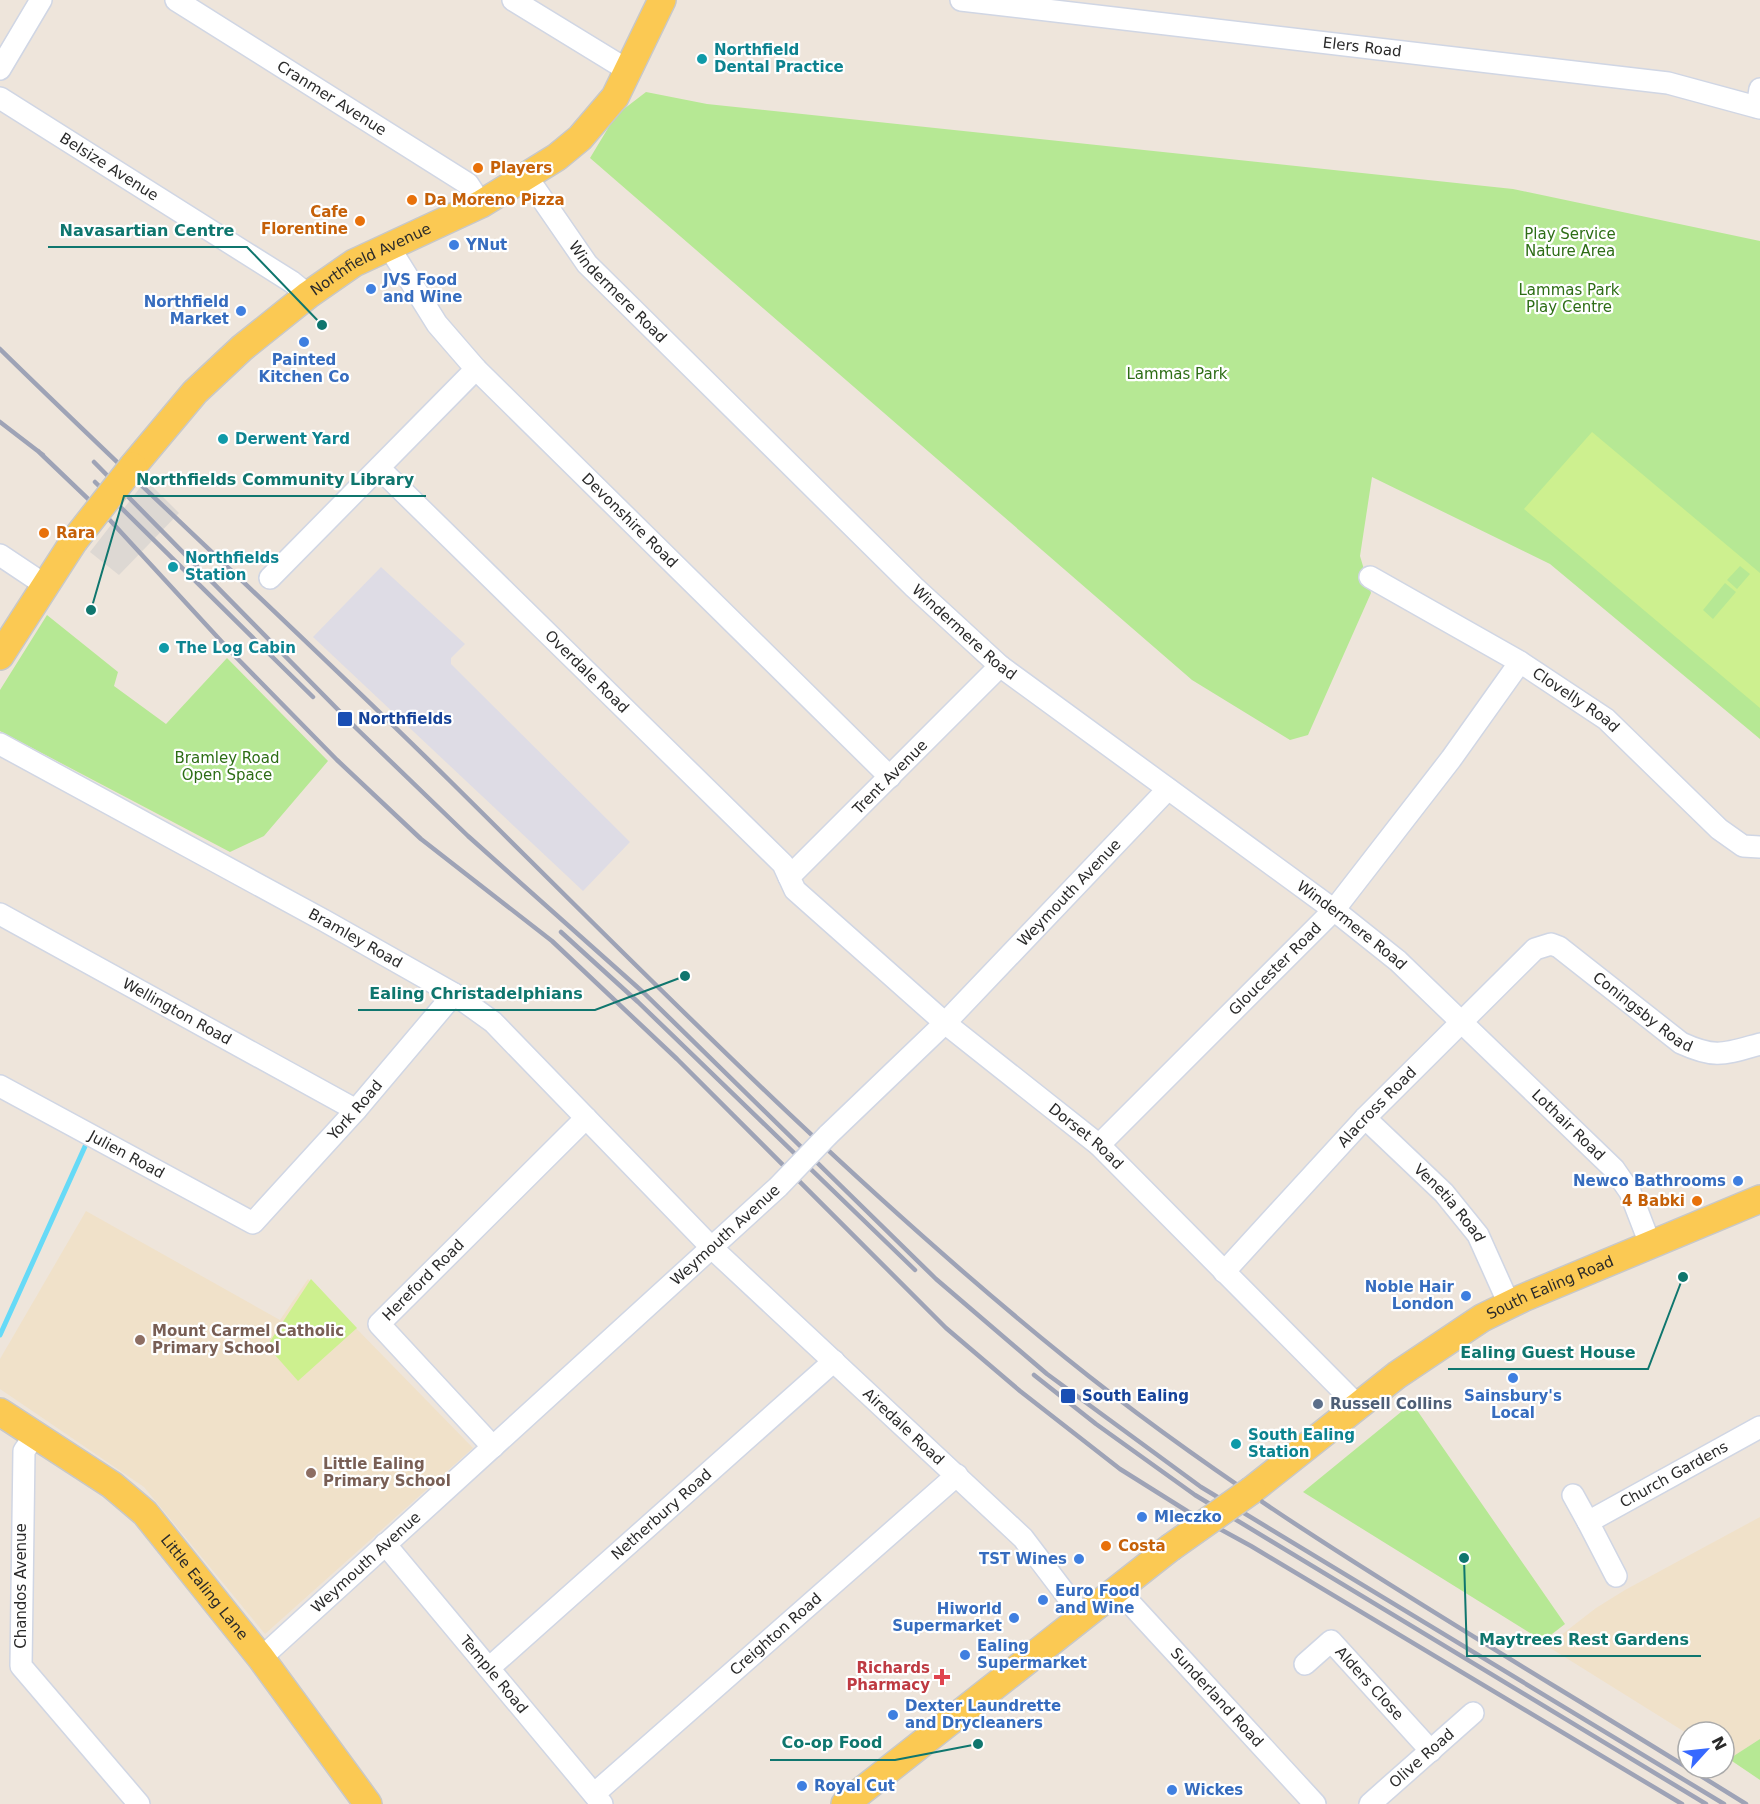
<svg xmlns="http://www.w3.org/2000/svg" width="1760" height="1804" font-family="'DejaVu Sans',sans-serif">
  <rect width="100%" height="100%" fill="#eee5db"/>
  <path fill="#dedce5" d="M381,567L465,644L451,658V664L630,842L583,891L313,637Z"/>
  <path fill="#f0e1c9" d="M86,1211L280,1320L308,1279L473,1448L265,1634L144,1487L0,1389V1359Z
    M1760,1517V1739L1729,1759L1724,1757V1732L1688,1734L1547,1646L1596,1608L1625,1590Z"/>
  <path fill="#b6e894" d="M646,92L707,104L1513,189L1760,241V739L1550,564L1372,477L1360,556L1371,593L1308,735L1290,740L1192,680L590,158L616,115Z
    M47,615L118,672L114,686L166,724L227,658L328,761L264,836L230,852L0,731V690Z
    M1412,1403L1565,1624L1543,1641L1303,1492Z
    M1760,1739V1780L1729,1759Z"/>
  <path fill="#cdf08f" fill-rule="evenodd" d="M1592,432L1760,573V708L1524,509ZM1740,566L1750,574L1737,589L1727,580ZM1725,583L1736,592L1713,619L1703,610Z
    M311,1279L357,1328L298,1381L267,1346Z"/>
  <path fill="#ddd8d3" d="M146,480L179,513L119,575L90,552Z"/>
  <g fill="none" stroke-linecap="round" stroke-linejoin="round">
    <path stroke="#66daf7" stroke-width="5" d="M0,1335L87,1142"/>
    <defs>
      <g id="minor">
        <path id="s1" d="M176,0L468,184L481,204"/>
        <path d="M513,0L629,71"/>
        <path id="s2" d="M961,0L1668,83L1760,108"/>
        <path d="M0,69L41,0"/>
        <path id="s3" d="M0,98L292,282L308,295"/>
        <path d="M1757,107L1760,89"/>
        <path id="s4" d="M527,177L587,264L914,587L1000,666L1334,910L1398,961L1614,1169L1630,1192L1650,1244"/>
        <path id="s5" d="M389,247L437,324L476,369L890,777"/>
        <path id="s6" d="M379,468L783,864L789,877"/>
        <path d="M0,555L45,585"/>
        <path id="s7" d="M1370,577L1520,662L1606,719L1719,829L1743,846L1760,847"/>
        <path d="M270,578L476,369"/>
        <path id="s8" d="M1000,666L789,877L795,890L945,1023L1099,1145L1357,1405"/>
        <path id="s9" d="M0,744L325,921L454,994L493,1022L712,1248L1023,1538L1083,1617"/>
        <path id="s10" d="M0,914L356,1110"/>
        <path id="s11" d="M0,1086L253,1223L356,1110L454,994"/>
        <path id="s12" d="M1365,1118L1444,1193L1478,1235L1509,1304"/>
        <path id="s13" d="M828,1135L945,1023L1168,789"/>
        <path id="s14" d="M1099,1145L1334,910L1451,759L1520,662"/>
        <path id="s15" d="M1224,1272L1365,1118L1535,949L1551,944L1559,947L1681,1043C1716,1059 1724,1054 1760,1044"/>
        <path d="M35,1435L24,1451L21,1666L139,1804"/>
        <path id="s16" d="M493,1447L379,1324L586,1118"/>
        <path d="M1573,1495L1588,1522"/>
        <path id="s17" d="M385,1544L602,1804"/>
        <path id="s18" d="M1616,1576L1588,1522L1760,1427"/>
        <path id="s19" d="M1118,1590L1315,1804"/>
        <path id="s20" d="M261,1658L778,1187"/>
        <path id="s21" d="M1305,1664L1331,1641L1431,1751"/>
        <path id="s22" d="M489,1668L834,1361"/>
        <path id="s23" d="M594,1794L957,1475"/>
        <path id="s24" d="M1370,1804L1473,1713"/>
      </g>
      <g id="major">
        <path id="s25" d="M133,466L195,392L242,348L308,295L354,263L481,204L557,157L580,138L615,97L662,0"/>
        <path d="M0,656L74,541"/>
        <path id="s26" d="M0,1412L112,1485L145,1513L261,1658L368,1804"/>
        <path id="s27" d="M1252,1490L1397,1375L1482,1318L1523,1298L1760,1199"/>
        <path d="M845,1804L1170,1548"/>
      </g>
    </defs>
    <use href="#minor" stroke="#d0d6e4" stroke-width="24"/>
    <use href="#major" stroke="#c8c8c8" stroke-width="30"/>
    <use href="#minor" stroke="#fff" stroke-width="21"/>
    <use href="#major" stroke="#fbc953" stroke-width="27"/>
    <path stroke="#9ea3b6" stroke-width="4.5" d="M0,349C148,494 301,634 449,780C649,978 847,1181 1066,1358C1259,1514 1477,1637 1688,1768
      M0,422L43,455
      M38,451L107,517L233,654L337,760L421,839L552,941L677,1059L946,1328L1020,1391L1120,1469L1187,1511L1251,1546L1682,1804
      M94,462L356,728L468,836L644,993L936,1279L1047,1374L1201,1487L1724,1804
      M95,482L313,697
      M561,932L638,1002L915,1270
      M1034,1375L1096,1424L1195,1495L1706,1804
      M1688,1768L1746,1804"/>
    <defs>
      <path id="minor-bridge" d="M778,1187L828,1135"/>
      <path id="major-bridge" d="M74,541L133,466
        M1170,1548L1252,1490"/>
    </defs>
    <use href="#minor-bridge" stroke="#d0d6e4" stroke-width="24" stroke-linecap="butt"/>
    <use href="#major-bridge" stroke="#c8c8c8" stroke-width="30" stroke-linecap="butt"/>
    <use href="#minor-bridge" stroke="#fff" stroke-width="21"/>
    <use href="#major-bridge" stroke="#fbc953" stroke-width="27"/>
  </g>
  <g fill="#0f9aa8" stroke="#fff" stroke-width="2">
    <circle cx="702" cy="59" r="6"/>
    <circle cx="223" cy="439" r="6"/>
    <circle cx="173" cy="567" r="6"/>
    <circle cx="164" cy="648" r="6"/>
    <circle cx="1236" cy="1444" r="6"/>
  </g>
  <g fill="#e8710a" stroke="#fff" stroke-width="2">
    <circle cx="478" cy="168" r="6"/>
    <circle cx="412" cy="200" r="6"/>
    <circle cx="360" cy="221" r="6"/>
    <circle cx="44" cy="533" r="6"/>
    <circle cx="1697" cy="1201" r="6"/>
    <circle cx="1106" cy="1546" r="6"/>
  </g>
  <g fill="#3f7fe0" stroke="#fff" stroke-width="2">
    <circle cx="454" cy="245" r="6"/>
    <circle cx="371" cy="289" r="6"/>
    <circle cx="241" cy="311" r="6"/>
    <circle cx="304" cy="342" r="6"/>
    <circle cx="1738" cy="1181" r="6"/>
    <circle cx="1466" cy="1296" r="6"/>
    <circle cx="1513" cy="1378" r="6"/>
    <circle cx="1142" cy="1517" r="6"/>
    <circle cx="1079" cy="1559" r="6"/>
    <circle cx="1043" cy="1600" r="6"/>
    <circle cx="1014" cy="1618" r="6"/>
    <circle cx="965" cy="1655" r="6"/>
    <circle cx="893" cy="1715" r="6"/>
    <circle cx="802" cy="1786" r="6"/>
    <circle cx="1172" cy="1790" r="6"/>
  </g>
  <g fill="#1a4fb4" stroke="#fff" stroke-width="2">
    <rect x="337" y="711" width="16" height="16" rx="3"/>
    <rect x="1060" y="1388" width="16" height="16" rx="3"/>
  </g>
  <g fill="#8d6e63" stroke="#fff" stroke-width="2">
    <circle cx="140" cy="1340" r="6"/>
    <circle cx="311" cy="1473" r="6"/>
  </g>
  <circle fill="#5c6f8a" stroke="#fff" stroke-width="2" cx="1318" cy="1404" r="6"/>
  <path fill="#e0444e" stroke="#fff" stroke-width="2" d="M939 1668h6v6h6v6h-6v6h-6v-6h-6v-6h6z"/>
  <g text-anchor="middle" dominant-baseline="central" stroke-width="4.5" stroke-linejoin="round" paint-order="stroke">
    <g font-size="15" fill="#2a2a2a" stroke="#fff">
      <text stroke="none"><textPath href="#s2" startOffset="404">Elers Road</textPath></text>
      <text stroke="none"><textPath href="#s1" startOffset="184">Cranmer Avenue</textPath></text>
      <text stroke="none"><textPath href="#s3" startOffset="129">Belsize Avenue</textPath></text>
      <text stroke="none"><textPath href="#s25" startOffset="318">Northfield Avenue</textPath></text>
      <text stroke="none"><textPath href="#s4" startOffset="147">Windermere Road</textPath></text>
      <text stroke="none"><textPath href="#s5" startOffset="366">Devonshire Road</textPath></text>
      <text stroke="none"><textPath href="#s4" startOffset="633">Windermere Road</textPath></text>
      <text stroke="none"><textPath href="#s6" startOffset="291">Overdale Road</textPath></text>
      <text stroke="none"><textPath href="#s7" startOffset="240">Clovelly Road</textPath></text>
      <text transform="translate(890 777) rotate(-45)">Trent Avenue</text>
      <text stroke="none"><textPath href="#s13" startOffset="342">Weymouth Avenue</textPath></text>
      <text stroke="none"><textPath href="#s4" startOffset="1119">Windermere Road</textPath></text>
      <text stroke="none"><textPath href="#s9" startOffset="405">Bramley Road</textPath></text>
      <text stroke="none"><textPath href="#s14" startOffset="249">Gloucester Road</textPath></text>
      <text stroke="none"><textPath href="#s10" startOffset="202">Wellington Road</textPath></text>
      <text stroke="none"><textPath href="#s15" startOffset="580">Coningsby Road</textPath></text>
      <text stroke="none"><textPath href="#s15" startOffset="225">Alacross Road</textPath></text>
      <text stroke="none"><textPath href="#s11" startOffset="440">York Road</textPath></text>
      <text stroke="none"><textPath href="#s4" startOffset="1414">Lothair Road</textPath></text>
      <text stroke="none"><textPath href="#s8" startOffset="694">Dorset Road</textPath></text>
      <text stroke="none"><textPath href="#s11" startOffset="144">Julien Road</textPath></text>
      <text stroke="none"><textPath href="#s12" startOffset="120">Venetia Road</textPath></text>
      <text stroke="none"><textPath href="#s20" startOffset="628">Weymouth Avenue</textPath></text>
      <text stroke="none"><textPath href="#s16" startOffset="230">Hereford Road</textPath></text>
      <text stroke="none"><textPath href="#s27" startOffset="362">South Ealing Road</textPath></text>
      <text stroke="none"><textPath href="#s9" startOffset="1143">Airedale Road</textPath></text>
      <text stroke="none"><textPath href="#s18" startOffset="159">Church Gardens</textPath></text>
      <text stroke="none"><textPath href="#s22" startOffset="231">Netherbury Road</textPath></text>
      <text stroke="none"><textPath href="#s20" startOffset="142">Weymouth Avenue</textPath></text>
      <text transform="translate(21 1586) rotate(-90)">Chandos Avenue</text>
      <text stroke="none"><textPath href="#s26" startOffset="272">Little Ealing Lane</textPath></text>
      <text stroke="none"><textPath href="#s23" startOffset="242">Creighton Road</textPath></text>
      <text stroke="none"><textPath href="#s17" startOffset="170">Temple Road</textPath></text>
      <text stroke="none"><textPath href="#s21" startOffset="92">Alders Close</textPath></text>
      <text stroke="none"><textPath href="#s19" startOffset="146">Sunderland Road</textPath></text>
      <text stroke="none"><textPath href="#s24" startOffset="69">Olive Road</textPath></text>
    </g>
    <g font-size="15" font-weight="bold" fill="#0d838f" stroke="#fff" text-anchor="start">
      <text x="714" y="50">Northfield<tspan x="714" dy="17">Dental Practice</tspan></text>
      <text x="235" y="439">Derwent Yard</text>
      <text x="185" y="558">Northfields<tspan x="185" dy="17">Station</tspan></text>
      <text x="176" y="648">The Log Cabin</text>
      <text x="1248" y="1435">South Ealing<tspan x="1248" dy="17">Station</tspan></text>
    </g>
    <g font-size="15" font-weight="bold" fill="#c56008" stroke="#fff" text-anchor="start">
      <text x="490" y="168">Players</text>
      <text x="424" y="200">Da Moreno Pizza</text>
      <text x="348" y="212" text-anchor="end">Cafe<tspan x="348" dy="17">Florentine</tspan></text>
      <text x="56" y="533">Rara</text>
      <text x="1685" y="1201" text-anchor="end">4 Babki</text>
      <text x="1118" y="1546">Costa</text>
    </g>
    <g font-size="15" fill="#2d6d15" stroke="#fff">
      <text x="1570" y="234">Play Service<tspan x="1570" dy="17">Nature Area</tspan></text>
      <text x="1569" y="290">Lammas Park<tspan x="1569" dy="17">Play Centre</tspan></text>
      <text x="1177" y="374">Lammas Park</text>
      <text x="227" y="758">Bramley Road<tspan x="227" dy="17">Open Space</tspan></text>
    </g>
    <g font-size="15" font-weight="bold" fill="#366cbe" stroke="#fff" text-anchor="start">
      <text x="466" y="245">YNut</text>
      <text x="383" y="280">JVS Food<tspan x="383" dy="17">and Wine</tspan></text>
      <text x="229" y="302" text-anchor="end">Northfield<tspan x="229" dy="17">Market</tspan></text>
      <text x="304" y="360" text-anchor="middle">Painted<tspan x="304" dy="17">Kitchen Co</tspan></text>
      <text x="1726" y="1181" text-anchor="end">Newco Bathrooms</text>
      <text x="1454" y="1287" text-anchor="end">Noble Hair<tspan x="1454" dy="17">London</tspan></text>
      <text x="1513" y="1396" text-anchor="middle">Sainsbury's<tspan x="1513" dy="17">Local</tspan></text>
      <text x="1154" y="1517">Mleczko</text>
      <text x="1067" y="1559" text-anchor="end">TST Wines</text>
      <text x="1055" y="1591">Euro Food<tspan x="1055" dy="17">and Wine</tspan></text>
      <text x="1002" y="1609" text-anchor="end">Hiworld<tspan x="1002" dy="17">Supermarket</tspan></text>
      <text x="977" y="1646">Ealing<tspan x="977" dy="17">Supermarket</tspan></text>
      <text x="905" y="1706">Dexter Laundrette<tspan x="905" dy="17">and Drycleaners</tspan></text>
      <text x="814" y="1786">Royal Cut</text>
      <text x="1184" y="1790">Wickes</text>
    </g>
    <g font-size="15" font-weight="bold" fill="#164399" stroke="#fff" text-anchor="start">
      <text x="358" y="719">Northfields</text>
      <text x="1082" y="1396">South Ealing</text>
    </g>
    <g font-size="15" font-weight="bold" fill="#785e54" stroke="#fff" text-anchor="start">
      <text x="152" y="1331">Mount Carmel Catholic<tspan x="152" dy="17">Primary School</tspan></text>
      <text x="323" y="1464">Little Ealing<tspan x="323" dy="17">Primary School</tspan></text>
    </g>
    <g font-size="15" font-weight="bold" fill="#4e5e75" stroke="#fff" text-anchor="start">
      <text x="1330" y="1404">Russell Collins</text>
    </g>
    <g font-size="15" font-weight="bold" fill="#be3a42" stroke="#fff" text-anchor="end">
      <text x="930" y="1668">Richards<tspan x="930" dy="17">Pharmacy</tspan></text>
    </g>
  </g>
  <path fill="none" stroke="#0f766e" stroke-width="2" d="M322 325L247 247H48M91 610L124 496H426M685 976L595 1010H358M1683 1277L1648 1369H1448M1464 1558L1467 1656H1701M978 1744L895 1760H770"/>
  <g fill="#0f766e" stroke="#fff" stroke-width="2">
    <circle cx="322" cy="325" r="6"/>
    <circle cx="91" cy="610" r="6"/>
    <circle cx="685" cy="976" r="6"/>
    <circle cx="1683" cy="1277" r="6"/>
    <circle cx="1464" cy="1558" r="6"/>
    <circle cx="978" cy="1744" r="6"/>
  </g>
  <g font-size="16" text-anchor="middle" font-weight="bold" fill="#0f766e" stroke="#fff" stroke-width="4.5" stroke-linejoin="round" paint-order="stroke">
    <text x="147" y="236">Navasartian Centre</text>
    <text x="275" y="485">Northfields Community Library</text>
    <text x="476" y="999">Ealing Christadelphians</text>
    <text x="1548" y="1358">Ealing Guest House</text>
    <text x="1584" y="1645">Maytrees Rest Gardens</text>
    <text x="832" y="1748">Co-op Food</text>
  </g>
  <g transform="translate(1706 1750) rotate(63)"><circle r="28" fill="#ffffff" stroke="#aaaaaa" stroke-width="1.5"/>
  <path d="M0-4.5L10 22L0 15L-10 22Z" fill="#3769ff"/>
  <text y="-9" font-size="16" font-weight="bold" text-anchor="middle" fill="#2a2a2a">N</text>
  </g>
</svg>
